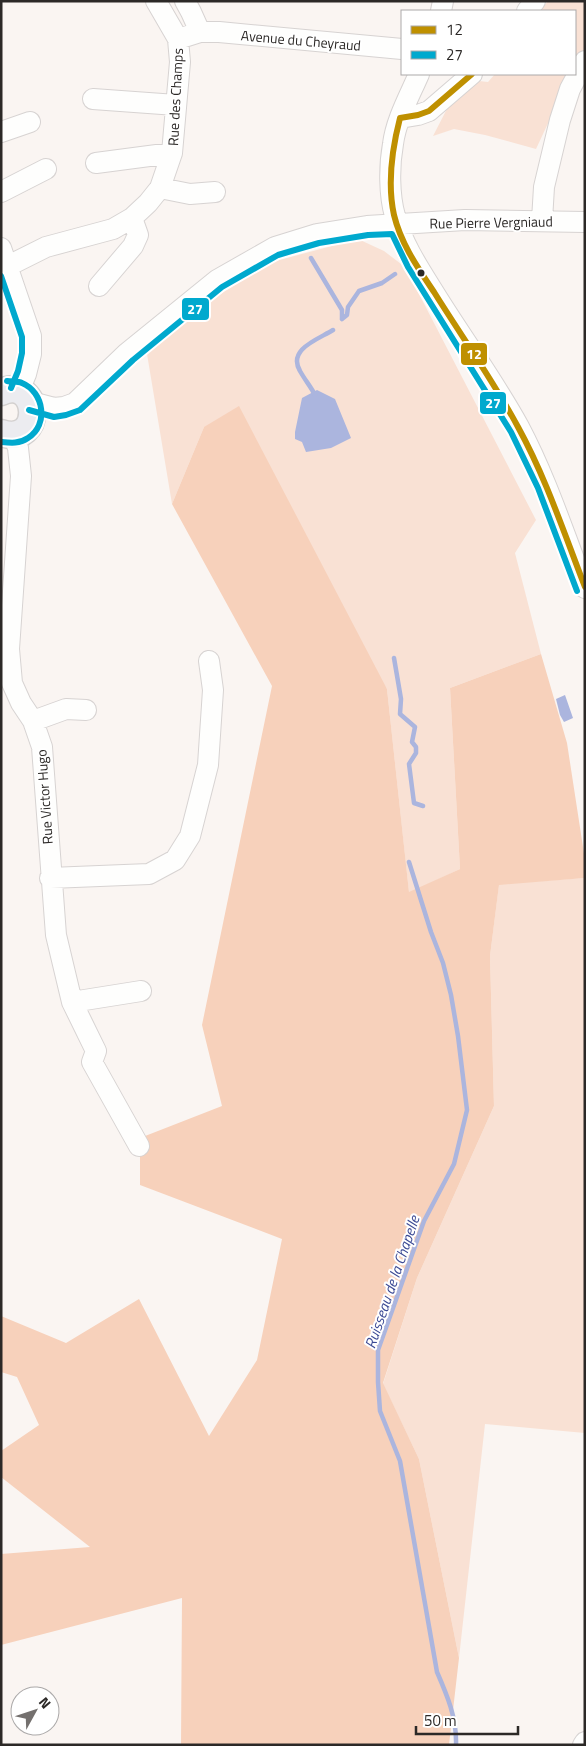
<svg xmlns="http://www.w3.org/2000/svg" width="586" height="1746" font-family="'Titillium Web',sans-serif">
  <rect width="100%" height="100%" fill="#faf5f2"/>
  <path fill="#f9e1d4" d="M548,1H585V47L575,67V11H540Z
    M495,74H571L536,149L485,135L454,129L433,136L450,103L479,81L488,82Z
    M358,239L384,251L405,267L536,520L515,553L541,654L450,688L460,869L409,893L387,689L204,427L172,504L147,354L209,301L272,262Z
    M585,878V1433L485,1424L459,1658L419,1459L383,1384L417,1278L494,1106L490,956L499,884Z"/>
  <path fill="#f7d1bb" d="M239,406L387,689L409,892L460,869L450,688L541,654L567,743L585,860V878L499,885L490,956L494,1106L417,1278L383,1383L419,1459L459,1658L449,1745H181L182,1598L1,1645V1554L90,1547L1,1477V1451L39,1425L17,1377L1,1372V1316L66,1343L139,1299L209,1436L257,1360L282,1239L140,1185V1138L222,1106L202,1025L272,686L172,504L204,427Z"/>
  <path fill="#abb5de" d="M317,390L335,399L351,438L331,448L306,452L302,442L295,439V432L302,398Z
    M565,695L573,718L564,722L560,715L556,699Z"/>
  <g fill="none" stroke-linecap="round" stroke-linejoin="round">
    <path stroke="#abb5de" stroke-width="4.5" d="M311,258L342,310V319
      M342,319L347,315L348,307L359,291L382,283L395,274
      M315,395C311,387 305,380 300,371C287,349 319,339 333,330
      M394,658L401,699L400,714L415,727L412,742L416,747V753L409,764L414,803L423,806
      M409,862L431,932L443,963L451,995L458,1036L467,1110L454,1164L424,1221L378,1350V1382L380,1411L400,1461L437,1672C447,1695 457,1718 456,1745"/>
    <defs>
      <path id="minor" d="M156,1L178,39L200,32L191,12L185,1
        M441,11L443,1
        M527,11L535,1
        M200,32H219L402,49
        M419,74C409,97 396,120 393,144C389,166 389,195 395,216C403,246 422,273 438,299C465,342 495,383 519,427C546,478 564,534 585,588
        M93,99L176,105
        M400,118L418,115L429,111L472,74
        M1,132L30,122
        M96,163L172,153
        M160,188L190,194L215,192
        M1,192L46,169
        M542,220L544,187L560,120L570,89L585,61
        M1,248L31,336V354L26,374L19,391
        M8,266L46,247L113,229L132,218L148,203L160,188L172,153L180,62L178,39
        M99,286L133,246L138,235L132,218
        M31,402L54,408L64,407L75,403L127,353L217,280L275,247L317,234L367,226L465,220L585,222
        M13,435L18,448L21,476L9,649L12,683L21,703L33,721L42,747L56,935L72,1002L96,1051L92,1062L139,1146
        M33,721L66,709L86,710
        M50,878L149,874L175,860L190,836L208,765L213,690L209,661
        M72,1002L141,991
        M583,1745L585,1742"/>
      <path id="major" d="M1,392C40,375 45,447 1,433"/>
    </defs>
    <use href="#minor" stroke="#d7d3d2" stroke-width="22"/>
    <use href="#major" stroke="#d3d0cf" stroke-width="29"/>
    <use href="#minor" stroke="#fefefd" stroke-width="20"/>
    <use href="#major" stroke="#ececf0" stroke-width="26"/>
    <defs>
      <path id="bus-1" d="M400,118C392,149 387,183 394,215C401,244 418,268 434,292C462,337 493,380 518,427C546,478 564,533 585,587
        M400,118L418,115L429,111L472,74"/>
      <path id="bus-2" d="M1,276L22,337V353L18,371L11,388
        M29,410L54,417L66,415L80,410L133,360L222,287L278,255L319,243L368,235L392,234L408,267L511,432L538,488L577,591
        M1,442C11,443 19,444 28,438C49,425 44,392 22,383C18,381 12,382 7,381"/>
    </defs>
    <use href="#bus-1" stroke="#fff" stroke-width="10"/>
    <use href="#bus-2" stroke="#fff" stroke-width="10"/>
    <use href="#bus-1" stroke="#bf9000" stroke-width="6"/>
    <use href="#bus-2" stroke="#00a9ce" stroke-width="6"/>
  </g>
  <circle fill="#2c2927" stroke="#fff" stroke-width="2" cx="421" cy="273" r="4.5"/>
  <g text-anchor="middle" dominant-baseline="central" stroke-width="4" stroke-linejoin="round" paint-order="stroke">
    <g font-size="14" fill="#2c2927" stroke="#fff">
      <text transform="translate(301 40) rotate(5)">Avenue du Cheyraud</text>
      <text transform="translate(175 97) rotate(-87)">Rue des Champs</text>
      <text transform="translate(491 222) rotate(-1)">Rue Pierre Vergniaud</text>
      <text transform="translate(44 797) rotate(-94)">Rue Victor Hugo</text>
    </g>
    <g font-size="15" font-style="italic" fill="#3d4b95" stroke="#fff">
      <text transform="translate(392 1282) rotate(-71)">Ruisseau de la Chapelle</text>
    </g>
  </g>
  <g stroke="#fff" stroke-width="2">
    <rect x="181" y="297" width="29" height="24" rx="5" fill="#00a9ce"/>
    <rect x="460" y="342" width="28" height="24" rx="5" fill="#bf9000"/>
    <rect x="479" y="391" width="28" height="24" rx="5" fill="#00a9ce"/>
  </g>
  <g font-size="14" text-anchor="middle" font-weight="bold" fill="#fff">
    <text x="195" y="314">27</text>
    <text x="474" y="359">12</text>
    <text x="493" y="408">27</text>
  </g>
  <rect width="586" height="1746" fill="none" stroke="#2c2927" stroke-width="5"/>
  <rect x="401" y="10" width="175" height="65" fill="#ffffff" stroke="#aba9a9"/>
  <rect x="411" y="26" width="25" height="8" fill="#bf9000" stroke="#aba9a9"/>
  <text x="446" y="35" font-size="15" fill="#2c2927">12</text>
  <rect x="411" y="51" width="25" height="8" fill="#00a9ce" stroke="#aba9a9"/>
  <text x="446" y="60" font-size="15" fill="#2c2927">27</text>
  <g transform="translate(35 1711) rotate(50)"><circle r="24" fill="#ffffff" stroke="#aba9a9"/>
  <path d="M0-4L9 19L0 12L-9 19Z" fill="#74706e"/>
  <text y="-8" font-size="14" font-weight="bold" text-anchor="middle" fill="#2c2927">N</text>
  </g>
  <path d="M416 1726v8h102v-8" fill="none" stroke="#2c2927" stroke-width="2.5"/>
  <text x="424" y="1726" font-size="15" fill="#2c2927" stroke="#ffffff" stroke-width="4" paint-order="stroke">50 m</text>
</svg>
